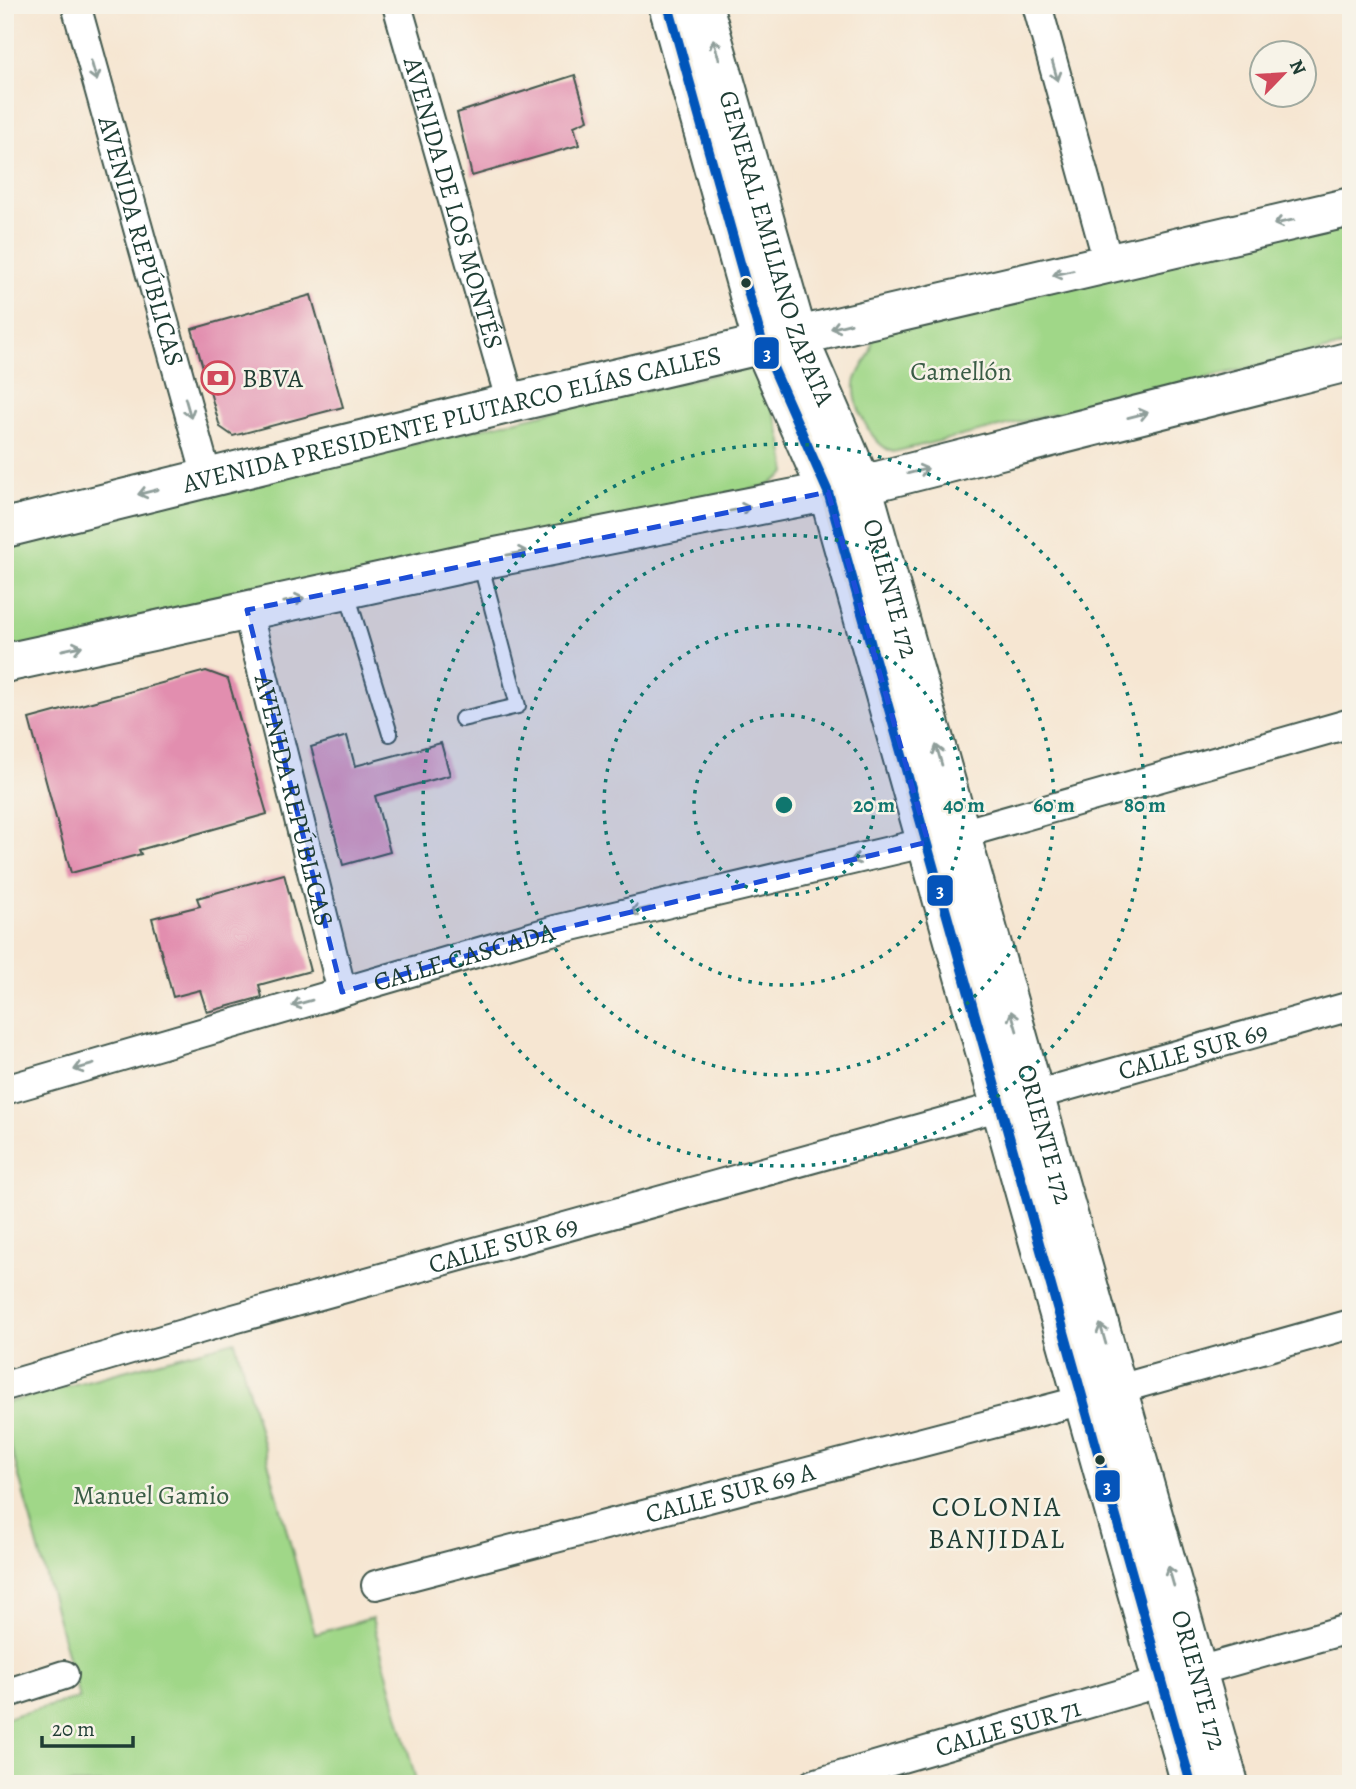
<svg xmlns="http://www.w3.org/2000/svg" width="1356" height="1789" font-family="Alegreya,serif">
  <rect width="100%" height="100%" fill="#f7f3e8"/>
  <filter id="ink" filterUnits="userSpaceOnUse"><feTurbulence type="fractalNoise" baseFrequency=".0143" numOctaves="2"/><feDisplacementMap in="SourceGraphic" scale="14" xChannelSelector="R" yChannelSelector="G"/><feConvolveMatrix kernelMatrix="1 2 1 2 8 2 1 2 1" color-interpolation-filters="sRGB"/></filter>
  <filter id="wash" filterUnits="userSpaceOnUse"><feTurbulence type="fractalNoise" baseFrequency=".00686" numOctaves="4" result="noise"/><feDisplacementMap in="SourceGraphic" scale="28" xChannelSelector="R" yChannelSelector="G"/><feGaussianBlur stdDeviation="1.57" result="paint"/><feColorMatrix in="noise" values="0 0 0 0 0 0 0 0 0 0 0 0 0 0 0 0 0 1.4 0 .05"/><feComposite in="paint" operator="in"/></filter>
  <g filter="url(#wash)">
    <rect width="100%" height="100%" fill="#f6e6d2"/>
    <path fill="#a0d788" stroke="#608a5e" stroke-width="2" d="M1351,216V344L893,452C871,444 853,406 855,384C856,372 868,361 871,349C872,344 873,338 873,333Z
      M751,366C771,398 784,435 786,473L767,486L5,654V538Z
      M235,1341L315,1634L372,1618L417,1784H13L5,1754V1718L79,1698L5,1425V1403Z"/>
    <g id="blocks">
      <path fill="#e28eaf" d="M575,75L588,120L574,126L579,145L472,176L457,113Z
        M311,295L343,407L233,436L220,427L192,329Z
        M206,671L228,679L267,814L139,850L141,854L71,873L29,719Z
        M347,736L355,766L441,743L450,775L375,796L390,852L343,865L311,747Z
        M284,874L310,971L259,985L262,997L207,1012L200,990L173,997L152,918L200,906L197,898Z"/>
    </g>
  </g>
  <g filter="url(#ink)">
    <use href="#blocks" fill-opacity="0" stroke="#3f564c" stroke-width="2"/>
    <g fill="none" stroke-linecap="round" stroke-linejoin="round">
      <defs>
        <path id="service" d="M346,590L390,734
          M462,719L518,706L480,562"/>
        <g id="minor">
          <path id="s1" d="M76,5L207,477"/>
          <path id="s2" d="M397,5L511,403"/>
          <path d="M1037,5L1108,262"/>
          <path id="s3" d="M247,610L342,992"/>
          <path d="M961,834L1351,723"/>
          <path id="s4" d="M5,1090L555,930L928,842"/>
          <path id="s5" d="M1035,1095L1351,1006"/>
          <path id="s6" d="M5,1386L230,1320L1001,1106"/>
          <path d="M1119,1389L1351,1324"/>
          <path id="s7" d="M376,1585L1083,1400"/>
          <path d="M1198,1671L1351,1628"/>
          <path d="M5,1694L64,1675"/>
          <path id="s8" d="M813,1784L1162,1682"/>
        </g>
        <g id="secondary">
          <path id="s9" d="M5,528L511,403L1351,207"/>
          <path d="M5,663L480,560L862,485L1351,361"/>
        </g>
        <g id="primary">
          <path d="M668,5L763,345L828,492L1191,1784"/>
          <path id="s10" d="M703,5L798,337L862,485L1229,1784"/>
        </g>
      </defs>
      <use href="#service" stroke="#3f564c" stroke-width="18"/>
      <use href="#minor" stroke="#3f564c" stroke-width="32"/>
      <use href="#secondary" stroke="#3f564c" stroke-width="42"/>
      <use href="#primary" stroke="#3f564c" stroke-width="42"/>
      <use href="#service" stroke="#fff" stroke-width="14"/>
      <use href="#minor" stroke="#fff" stroke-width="28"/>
      <use href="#secondary" stroke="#fff" stroke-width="38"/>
      <use href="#primary" stroke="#fff" stroke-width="38"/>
      <defs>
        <path id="bus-1" d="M668,5L763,345L828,492L1191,1784"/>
      </defs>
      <use href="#bus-1" stroke="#f7f3e8" stroke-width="16"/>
      <use href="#bus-1" stroke="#0554ba" stroke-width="10"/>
    </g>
    <defs><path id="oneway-shaft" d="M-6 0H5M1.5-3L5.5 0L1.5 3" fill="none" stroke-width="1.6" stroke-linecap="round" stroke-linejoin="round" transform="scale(1.75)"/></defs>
    <g stroke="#8f9e9a">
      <use href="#oneway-shaft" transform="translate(716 49) rotate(-106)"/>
      <use href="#oneway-shaft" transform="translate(94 71) rotate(74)"/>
      <use href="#oneway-shaft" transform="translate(1055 71) rotate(74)"/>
      <use href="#oneway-shaft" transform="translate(1284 222) rotate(167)"/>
      <use href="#oneway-shaft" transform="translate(1063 273) rotate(167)"/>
      <use href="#oneway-shaft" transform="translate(841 326) rotate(166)"/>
      <use href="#oneway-shaft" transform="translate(188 408) rotate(74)"/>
      <use href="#oneway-shaft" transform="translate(1138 415) rotate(-14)"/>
      <use href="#oneway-shaft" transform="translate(918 471) rotate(-14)"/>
      <use href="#oneway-shaft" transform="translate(148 492) rotate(166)"/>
      <use href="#oneway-shaft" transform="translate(740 509) rotate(-11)"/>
      <use href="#oneway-shaft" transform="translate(517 553) rotate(-11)"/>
      <use href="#oneway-shaft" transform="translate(294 600) rotate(-12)"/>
      <use href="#oneway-shaft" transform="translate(72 648) rotate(-12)"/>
      <use href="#oneway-shaft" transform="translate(939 755) rotate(-106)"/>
      <use href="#oneway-shaft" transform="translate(861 858) rotate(167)"/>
      <use href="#oneway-shaft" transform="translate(640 910) rotate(167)"/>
      <use href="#oneway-shaft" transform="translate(302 1003) rotate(164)"/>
      <use href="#oneway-shaft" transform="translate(1014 1021) rotate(-106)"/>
      <use href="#oneway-shaft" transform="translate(84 1067) rotate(164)"/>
      <use href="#oneway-shaft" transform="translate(1103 1334) rotate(-106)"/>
      <use href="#oneway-shaft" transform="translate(1171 1576) rotate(-106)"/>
    </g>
  </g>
  <path fill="#1d4ed8" fill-opacity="0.2" stroke="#1d4ed8" stroke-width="5" stroke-dasharray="14 9" stroke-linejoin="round" d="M828,492L928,842L555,930L342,992L247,610Z"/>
  <g fill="none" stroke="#0f766e" stroke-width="3.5" stroke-dasharray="3.5 7">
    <circle cx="784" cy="805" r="90"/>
    <circle cx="784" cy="805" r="180"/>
    <circle cx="784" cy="805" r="270"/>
    <circle cx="784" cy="805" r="361"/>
  </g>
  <defs>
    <symbol id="bank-ring" viewBox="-11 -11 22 22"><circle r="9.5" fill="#f7f3e8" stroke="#d1495b" stroke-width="1.5"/><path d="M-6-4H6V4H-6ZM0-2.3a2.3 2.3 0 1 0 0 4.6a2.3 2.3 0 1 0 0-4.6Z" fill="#d1495b"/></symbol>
  </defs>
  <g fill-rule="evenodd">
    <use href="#bank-ring" x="199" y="359" width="38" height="38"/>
  </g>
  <g fill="#1f3d34" stroke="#f7f3e8" stroke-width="2.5">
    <circle cx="746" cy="283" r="6"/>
    <circle cx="1100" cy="1460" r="6"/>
  </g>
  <g text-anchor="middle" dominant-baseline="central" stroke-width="5" stroke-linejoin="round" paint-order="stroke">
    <g font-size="26" fill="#1f3d34" stroke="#f7f3e8">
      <text stroke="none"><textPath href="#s2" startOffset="206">AVENIDA DE LOS MONTÉS</textPath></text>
      <text stroke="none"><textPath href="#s1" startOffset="245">AVENIDA REPÚBLICAS</textPath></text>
      <text stroke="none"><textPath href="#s10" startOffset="254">GENERAL EMILIANO ZAPATA</textPath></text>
      <text stroke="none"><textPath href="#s9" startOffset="460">AVENIDA PRESIDENTE PLUTARCO ELÍAS CALLES</textPath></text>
      <text stroke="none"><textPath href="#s10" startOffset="614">ORIENTE 172</textPath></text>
      <text stroke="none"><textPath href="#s3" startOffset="196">AVENIDA REPÚBLICAS</textPath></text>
      <text stroke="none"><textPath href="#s4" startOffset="478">CALLE CASCADA</textPath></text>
      <text stroke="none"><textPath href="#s5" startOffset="164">CALLE SUR 69</textPath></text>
      <text stroke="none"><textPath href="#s10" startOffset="1181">ORIENTE 172</textPath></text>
      <text stroke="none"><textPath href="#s6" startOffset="518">CALLE SUR 69</textPath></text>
      <text stroke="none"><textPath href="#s7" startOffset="366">CALLE SUR 69 A</textPath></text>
      <text stroke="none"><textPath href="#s10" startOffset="1748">ORIENTE 172</textPath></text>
      <text stroke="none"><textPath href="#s8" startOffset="203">CALLE SUR 71</textPath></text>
    </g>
    <g font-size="26" fill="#395c45" stroke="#f7f3e8">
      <text x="961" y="371">Camellón</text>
      <text x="151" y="1495">Manuel Gamio</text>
    </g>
    <g font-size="26" fill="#1f3d34" stroke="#f7f3e8" text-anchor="start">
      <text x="242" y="378">BBVA</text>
    </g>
    <g font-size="28" letter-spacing="2" fill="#1f3d34" stroke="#f7f3e8">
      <text x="997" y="1507">COLONIA<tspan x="997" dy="32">BANJIDAL</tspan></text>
    </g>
  </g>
  <circle cx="784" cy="805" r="10" fill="#0f766e" stroke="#f7f3e8" stroke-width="3.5"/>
  <g font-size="21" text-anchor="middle" font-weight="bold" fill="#0f766e" stroke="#f7f3e8" stroke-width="5" stroke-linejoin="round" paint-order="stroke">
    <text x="874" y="812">20 m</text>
    <text x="964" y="812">40 m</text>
    <text x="1054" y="812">60 m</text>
    <text x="1145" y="812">80 m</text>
  </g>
  <g stroke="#f7f3e8" stroke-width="2.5">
    <rect x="753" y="336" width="27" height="34" rx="7" fill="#0554ba"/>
    <rect x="926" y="874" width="28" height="33" rx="7" fill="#0554ba"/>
    <rect x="1094" y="1469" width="27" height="34" rx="7" fill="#0554ba"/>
  </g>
  <g font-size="19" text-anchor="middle" font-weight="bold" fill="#fff">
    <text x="767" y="360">3</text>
    <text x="940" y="897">3</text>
    <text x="1107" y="1493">3</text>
  </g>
  <rect width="1356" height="1789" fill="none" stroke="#f7f3e8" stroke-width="28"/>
  <g transform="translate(1283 74) rotate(65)"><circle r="33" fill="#f7f3e8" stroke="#a1aaa0" stroke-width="2"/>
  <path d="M0-5L12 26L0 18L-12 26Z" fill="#d1495b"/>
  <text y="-10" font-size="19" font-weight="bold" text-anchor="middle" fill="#1f3d34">N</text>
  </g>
  <path d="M42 1736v10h91v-10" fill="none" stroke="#1f3d34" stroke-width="3.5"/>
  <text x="52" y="1736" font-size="21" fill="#1f3d34" stroke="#f7f3e8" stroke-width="5" paint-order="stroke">20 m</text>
</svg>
